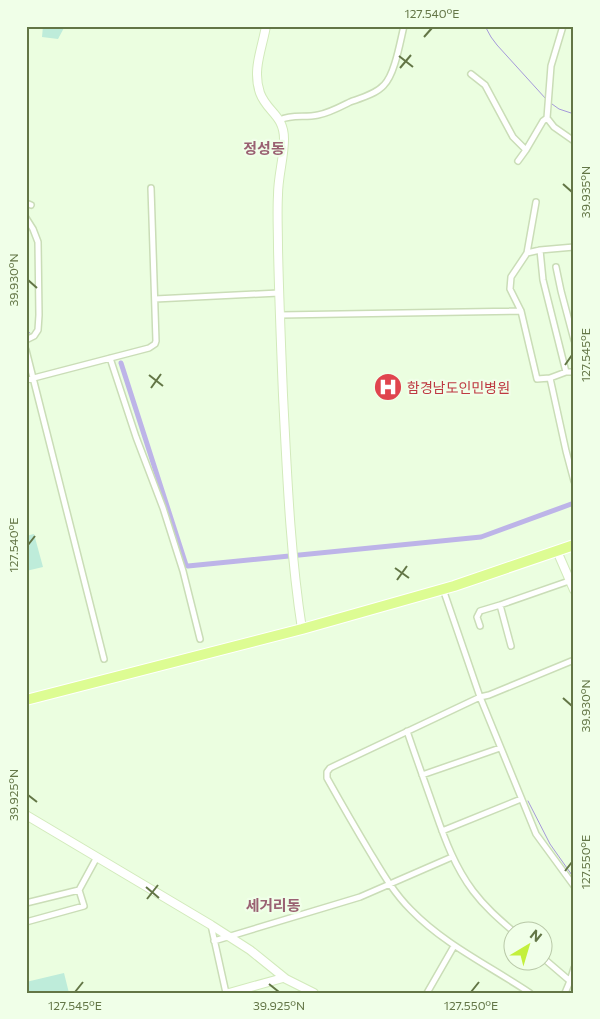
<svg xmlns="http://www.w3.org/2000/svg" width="600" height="1019" font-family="Commissioner,'Noto Sans KR',sans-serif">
  <rect width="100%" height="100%" fill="#ebfee0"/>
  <path fill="#beecda" d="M43,26H65L58,39L42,37Z
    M34,534L43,567L26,571V536Z
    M64,973L69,993H26V982Z"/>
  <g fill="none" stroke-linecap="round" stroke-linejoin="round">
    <path stroke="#a599da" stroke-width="1" d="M485,26L491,37L497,45L546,99
      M552,104L559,109L574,114
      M26,331L30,333
      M528,801L550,844L574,878"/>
    <path stroke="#bdb4e8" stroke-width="5" d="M121,363L186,565L188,566L481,537L574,503"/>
    <defs>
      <path id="street" d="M563,26L551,66L547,118L554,127L574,141
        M471,74L485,85L513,137L526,150
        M280,120C292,114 305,118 318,115C329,113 340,107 350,102C361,98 376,94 384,85C395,74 400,42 404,26
        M518,161L526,150L543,121L547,118
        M536,202L527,253L511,277L510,289L521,311L537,379L550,378L566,372H574
        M26,203L31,205
        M26,218L33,229L38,242L39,315L38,330L34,336L26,340
        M540,250L543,280L566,372
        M527,253L540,250L574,247
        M556,267L561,291L574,340
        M155,299L279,293
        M280,315L521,311
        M26,350L104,659
        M110,358L136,437L163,508L183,571L200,639
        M550,378L566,451L574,481
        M26,380L149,348L155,344L156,341L151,188
        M443,589L480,697L536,834L574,886
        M500,605L511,646
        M480,626L477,617L480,611L500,605L569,581
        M407,731C416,758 426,785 435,811C445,840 455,867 473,891C485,907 499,919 514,932
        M422,775L500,748
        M442,831L521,799
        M26,903L79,890
        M26,922L84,906L79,890L97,857
        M211,925L226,993
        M214,941L360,897L452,857
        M542,957L570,981
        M427,993L454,946
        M530,993C490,966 445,945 411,910C394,893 383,874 371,854C356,829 341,803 327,778V772L330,768L480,697L489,695L574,660
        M565,993L570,981L574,968"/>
      <path id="secondary" d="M266,26C262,49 252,70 260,93C267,112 284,115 284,139C284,158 278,176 278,195C277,213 278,230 278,248C279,297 281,346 283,395C287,473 290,552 302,629
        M557,551L574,590
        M26,815L211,925L250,950L286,979L314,993
        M229,993L283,978"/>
      <path id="highway" d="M26,700L302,629L454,586L574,545"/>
    </defs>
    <use href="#street" stroke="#caddb7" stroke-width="8"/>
    <use href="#secondary" stroke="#d2eabb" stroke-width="10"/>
    <use href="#highway" stroke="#fff" stroke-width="12"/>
    <use href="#street" stroke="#fff" stroke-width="5"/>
    <use href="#secondary" stroke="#fff" stroke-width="8"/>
    <use href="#highway" stroke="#ddfc93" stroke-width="10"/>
  </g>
  <path fill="none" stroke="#637646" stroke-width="2" d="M424,37L432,28M399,56L413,67M400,68L411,55M563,184L572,192M28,280L37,288M565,365L572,355M149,375L163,386M151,388L161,374M28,545L35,536M395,568L409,578M397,580L407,566M563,698L572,706M28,795L37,802M565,871L572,862M146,887L159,898M147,899L158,885M269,984L279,992M75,992L83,982M471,992L479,982"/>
  <defs>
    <symbol id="hospital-disc" viewBox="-11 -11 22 22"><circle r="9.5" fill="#e0444e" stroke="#f0ffe8"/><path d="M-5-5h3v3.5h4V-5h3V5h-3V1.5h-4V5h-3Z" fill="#fff"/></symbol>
  </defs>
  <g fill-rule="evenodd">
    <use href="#hospital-disc" x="372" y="371" width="32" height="32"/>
  </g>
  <g text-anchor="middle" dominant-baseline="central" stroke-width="4.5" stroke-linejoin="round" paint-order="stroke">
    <g font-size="14" fill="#be3a42" stroke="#f0ffe8" text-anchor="start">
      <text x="407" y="387">함경남도인민병원</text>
    </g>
    <g font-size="15" font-weight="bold" fill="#9a6172" stroke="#f0ffe8">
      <text x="264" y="148">정성동</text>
      <text x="273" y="905">세거리동</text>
    </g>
  </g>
  <rect width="600" height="1019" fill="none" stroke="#f0ffe8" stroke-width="55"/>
  <g transform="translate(528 946) rotate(38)"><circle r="24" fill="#f0ffe8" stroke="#b8c8a7"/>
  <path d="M0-4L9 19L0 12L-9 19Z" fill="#c3f03d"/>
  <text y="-8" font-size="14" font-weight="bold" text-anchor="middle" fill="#637646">N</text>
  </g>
  <rect x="28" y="28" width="544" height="964" fill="none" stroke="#637646" stroke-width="2"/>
  <g font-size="12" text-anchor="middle" fill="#637646">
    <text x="432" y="18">127.540°E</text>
    <text transform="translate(586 192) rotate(-90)" y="4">39.935°N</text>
    <text transform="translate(14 280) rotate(-90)" y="4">39.930°N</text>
    <text transform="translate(586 355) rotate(-90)" y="4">127.545°E</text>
    <text transform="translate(14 545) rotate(-90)" y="4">127.540°E</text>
    <text transform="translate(586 706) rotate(-90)" y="4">39.930°N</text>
    <text transform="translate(14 795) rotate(-90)" y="4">39.925°N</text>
    <text transform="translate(586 862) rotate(-90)" y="4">127.550°E</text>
    <text x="75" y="1010">127.545°E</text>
    <text x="279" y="1010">39.925°N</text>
    <text x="471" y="1010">127.550°E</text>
  </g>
</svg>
